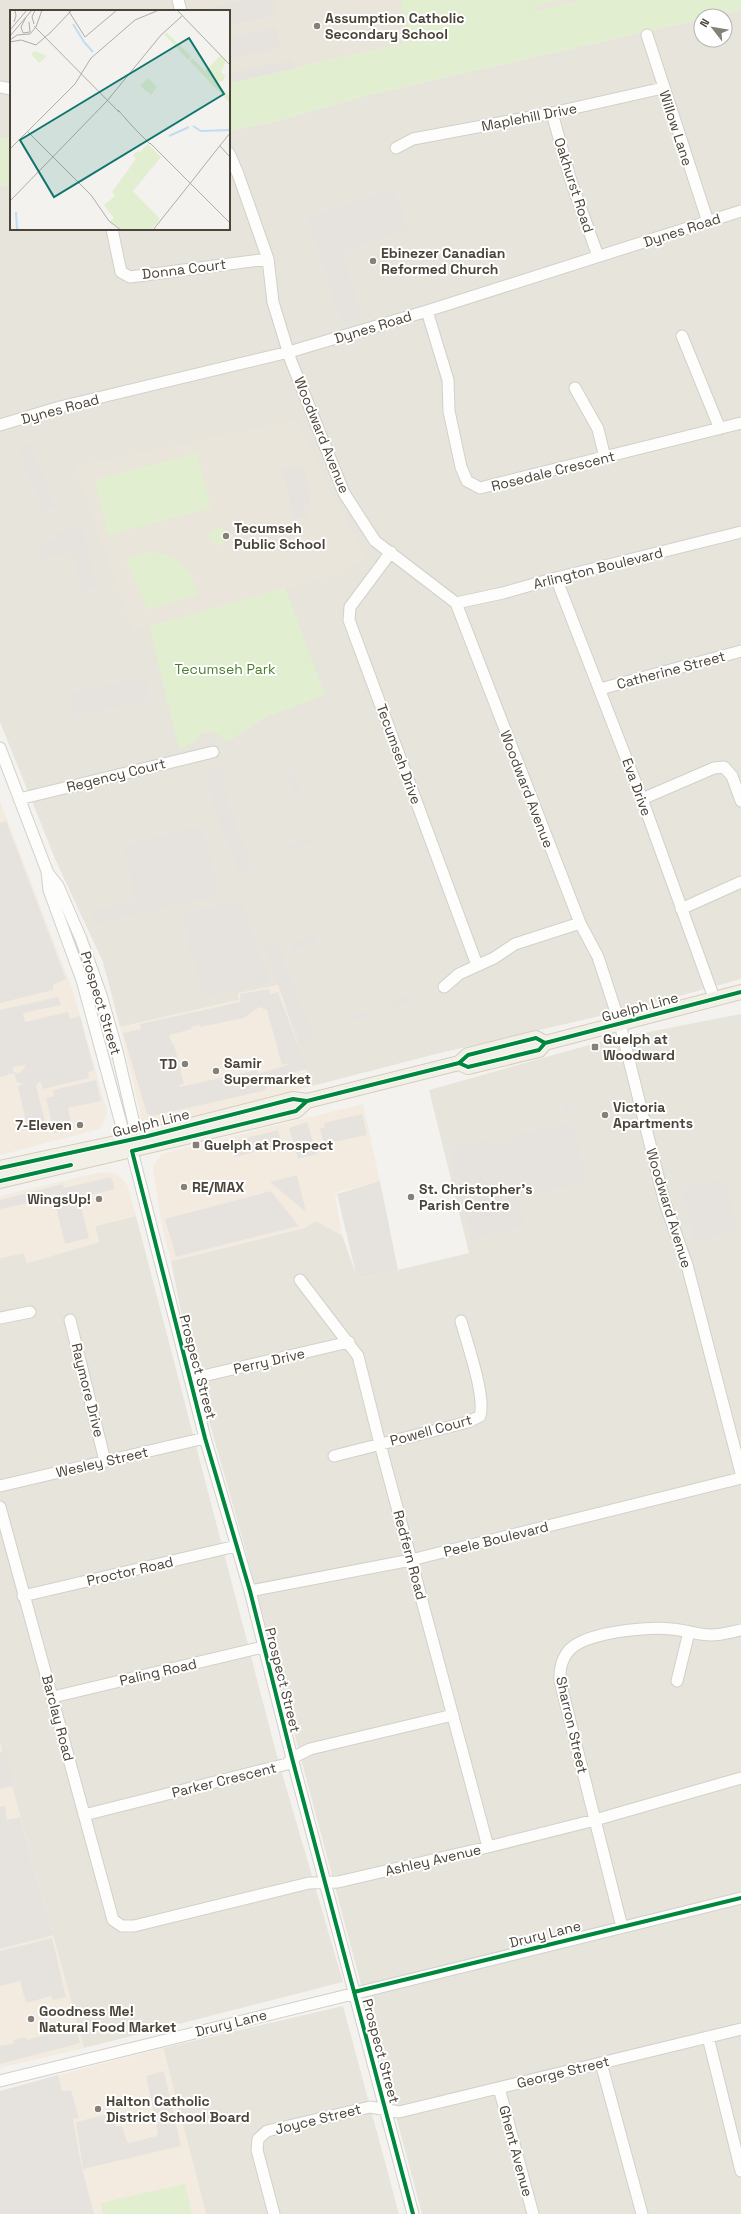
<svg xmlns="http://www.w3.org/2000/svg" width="741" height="2214" font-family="'Space Grotesk',sans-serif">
  <rect width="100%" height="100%" fill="#f4f2ee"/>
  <path fill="#e7e4dc" d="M0,0H582L409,42L229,11H11V136L0,139Z
    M741,10V979L643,1006L436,1054L312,1086L278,985L238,994L239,1000L120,1027L103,962L56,861L0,722V187L11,184V229H229V131L277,121L368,95L701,19V40H725V16H715Z
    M741,1014V2214H422L242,1537L188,1347L171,1261L304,1228L316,1221L342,1235L356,1274L364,1278L469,1253L429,1090L607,1040Z
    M136,1216L277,1756L343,1982L84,2048L0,1743V1258L24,1253L27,1263L99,1242L95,1226Z
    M343,2006L399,2214H206L163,2048Z"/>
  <path fill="#f3ebdf" d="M0,801L73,991L106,1107L107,1114L100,1129L0,1155Z
    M278,985L312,1086L144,1129L120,1027L239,1000L238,993Z
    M363,1104L380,1181L335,1193L342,1235L315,1221L304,1228L171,1261L162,1226L153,1170L154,1164L162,1154Z
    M101,1172L114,1173L122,1178L128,1187L136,1216L95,1226L99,1242L27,1263L24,1253L0,1258V1196Z
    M0,1743L20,1817L0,1821Z
    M53,1935L84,2048L0,2068V1949Z
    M163,2048L206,2214H94L58,2075Z"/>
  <path fill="#e6e2de" d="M20,1817L53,1935L0,1949V1821Z
    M58,2075L94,2214H0V2091Z"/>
  <path fill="#eae5da" d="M185,0H400L409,42L229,83V11H188Z
    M531,0H582L534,11Z
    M295,420L364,558L342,573L133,631L75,466Z"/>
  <path fill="#e1eecf" d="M400,0H561L533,6L534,11L582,0H741V10L715,16H701V19L368,95L277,121L229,131V83L409,42Z
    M11,136V184L0,187V139Z
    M197,453L211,508L108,535L95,480Z
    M222,528L227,537L226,542L219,546L214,544L209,535L210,531Z
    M147,552C179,553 188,565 198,594L148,610L126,559Z
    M285,588L325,695L266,717L227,742C218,733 213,730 200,734L194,742L179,749L149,626Z
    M185,2184L192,2214H103L101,2203Z"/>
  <path fill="#e6e3df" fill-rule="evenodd" d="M243,0H272L276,14L229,26V11H201Z
    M277,27L281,47L229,61V38Z
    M293,59L296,68L229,83V74Z
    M394,188L408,229L342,251L363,319L342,324L307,217Z
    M30,443L56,507L43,512L18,448Z
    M303,466L311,502L304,504L307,517L294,520L282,471Z
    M83,527L96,588L81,591L73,552L41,559L38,543L57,539L56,533Z
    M146,677L151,700L75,716L70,692Z
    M222,766L225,793L252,869L239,872L211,801L208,770Z
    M292,769L303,795L298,797L286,771Z
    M6,821L66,979L53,985V990L0,1003V823Z
    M203,826L219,895L96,924L93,911L136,901L123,845Z
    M311,837L313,843L291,852L288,846Z
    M242,901L270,982L204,998L195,962L189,949L188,932L182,913Z
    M314,936L317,943L292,952L289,945Z
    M276,940L314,1038L301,1043L263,944Z
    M269,989L271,994L278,992L307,1069L287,1074L288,1081L266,1086L267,1089L263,1091L152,1116L147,1114L123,1033L141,1029L140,1024L240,1002V994ZM259,1007L267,1010L282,1065L289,1063L287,1065L258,1074L257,1070L180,1087L179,1085L184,1084L174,1044H172L169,1035L192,1029L191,1027L199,1025L200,1027L244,1018Z
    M407,996L409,1003L393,1008L392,1001Z
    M58,997L61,1005L23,1013L25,1022L68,1012L70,1019L80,1016L94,1070L88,1072L89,1078L43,1089L41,1082L38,1083L36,1086L46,1125L28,1130L18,1087L23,1084L17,1082L14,1073L0,1077V1010ZM26,1065L21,1072L16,1073L13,1071V1067Z
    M370,1010L371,1016L347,1023L346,1017Z
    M96,1080L101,1101L68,1108L72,1129L54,1133L46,1098L54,1096L53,1090Z
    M573,1103L575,1110L564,1113L562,1106Z
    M362,1114L367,1135L324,1144L320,1129L325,1127L324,1123Z
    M307,1122L317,1154L298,1159L289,1128Z
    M574,1122L587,1182L518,1197L524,1227L471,1239L449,1147L491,1139L494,1146L511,1141L510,1136Z
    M278,1130L282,1145L235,1157L231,1142Z
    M297,1175L306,1212L270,1182Z
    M111,1177L115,1189L79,1198L89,1238L65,1244L53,1194L47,1196L48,1199L0,1209V1200L63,1184L64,1188Z
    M725,1179L737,1231L694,1241L687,1210L692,1208L691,1203L684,1204L681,1189Z
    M380,1181L398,1270L364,1278L356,1274L337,1194Z
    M271,1191L299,1226L176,1257L165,1219Z
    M6,1750L14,1786L0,1789V1752Z
    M5,1806L7,1821L0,1823V1807Z
    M20,1821L48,1937L14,1945L6,1909L0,1910V1826Z
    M52,1938L66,1997L53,2000L51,1996L26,2003L20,1981L0,1986V1951Z
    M75,2026L80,2043L0,2064V2044L1,2046L14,2043L13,2040L26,2037L27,2040Z
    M164,2071L181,2146L83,2169L76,2122L113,2113L116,2126H122L127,2142L130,2143L156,2136L158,2134L146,2076Z
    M50,2087L53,2093L71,2090L79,2118L73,2119L82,2169L79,2170V2174L21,2188L17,2171L21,2170V2168L16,2169L10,2141L36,2133L34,2131L28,2133L21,2102L28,2100L27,2094ZM54,2101L55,2103L51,2104L62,2153H68L61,2162L45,2104Z
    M71,2180L82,2214H67L70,2213L67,2206L63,2204L37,2210L34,2203L24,2206L21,2193Z"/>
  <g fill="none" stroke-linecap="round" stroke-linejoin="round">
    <defs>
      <path id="minor" d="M178,0L181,11
        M647,35L708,222
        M0,87L11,89
        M552,113L571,181L598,256
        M396,148L413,139L552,113L663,88
        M229,153L238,174L268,259L273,302L291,361L344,493L375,541L456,603L580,923L598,957L620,1024L664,1200L687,1265L741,1473
        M112,229L121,272L130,277L268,259
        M427,311L448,380L449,411L461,467L467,481L480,488L741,423
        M682,336L720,429
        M575,388L598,429L605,458
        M0,425L60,407L289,352L427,311L741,211
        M391,552L350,607L349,620L477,965
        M556,578L642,799L714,998
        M456,603L503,593L556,578L741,532
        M600,689L741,651
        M0,748L47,871L49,890L82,980L122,1127L132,1151L205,1438L250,1591L292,1758L413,2214
        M19,799L213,752
        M642,799L714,768L724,767L732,776L741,801
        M47,872L58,886L81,939L101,995L117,1051L134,1124L129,1140
        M681,909L741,882
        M444,987L459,974L494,958L515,944L580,923
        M300,1280L358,1356L380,1444L488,1847
        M0,1318L30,1312
        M70,1320L105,1461
        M190,1379L349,1342
        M334,1456L468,1422L480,1416C486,1397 467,1343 461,1321
        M0,1486L205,1438
        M0,1507L113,1920L122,1926H134L309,1883L338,1882L488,1847L595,1820L741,1778
        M250,1591L411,1560L741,1478
        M23,1596L236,1546
        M677,1681L689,1632
        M53,1697L263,1647
        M84,1815L287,1764L292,1758L310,1749L453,1715
        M622,1927L560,1681C559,1666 564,1650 579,1643C600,1632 648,1626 672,1629C685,1630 698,1635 711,1635C721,1635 731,1632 741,1630
        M708,2037L741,2171
        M601,2063L642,2214
        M0,2081L741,1898
        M499,2088L533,2214
        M274,2214L257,2150L258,2139L267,2131L370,2107L399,2112L741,2029"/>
      <path id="major" d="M459,1063L468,1067L539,1050L545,1043L741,992
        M0,1168L148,1136L293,1099L307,1101
        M0,1181L296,1111L307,1101L459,1063L468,1055L536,1038L545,1043"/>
    </defs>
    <use href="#minor" stroke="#d2d0cb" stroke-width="13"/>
    <use href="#major" stroke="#d6cebb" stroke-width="16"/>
    <use href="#minor" stroke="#fdfdfc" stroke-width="11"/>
    <use href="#major" stroke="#f2efe6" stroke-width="14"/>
    <defs>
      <path id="cycleway" d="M459,1063L468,1067L539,1050L545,1043L741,992
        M0,1168L148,1136L293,1099L307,1101
        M0,1181L71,1165
        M354,1992L741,1898
        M413,2214L292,1758L250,1591L205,1438L132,1151L296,1111L307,1101L459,1063L468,1055L536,1038L545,1043"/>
    </defs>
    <use href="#cycleway" stroke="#fff" stroke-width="6"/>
    <use href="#cycleway" stroke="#00873e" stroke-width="4"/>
  </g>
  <g fill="#868178" stroke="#fff" stroke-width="1.5">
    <circle cx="317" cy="26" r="4"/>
    <circle cx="373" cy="261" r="4"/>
    <circle cx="226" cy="536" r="4"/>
    <rect x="591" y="1043" width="8" height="8" rx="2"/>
    <circle cx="185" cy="1064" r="4"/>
    <circle cx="216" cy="1071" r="4"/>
    <circle cx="605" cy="1115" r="4"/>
    <circle cx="80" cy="1125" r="4"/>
    <rect x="192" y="1141" width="8" height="8" rx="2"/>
    <circle cx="184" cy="1187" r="4"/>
    <circle cx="411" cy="1197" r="4"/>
    <circle cx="99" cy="1199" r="4"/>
    <circle cx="31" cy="2019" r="4"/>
    <circle cx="98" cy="2109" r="4"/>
  </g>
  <g text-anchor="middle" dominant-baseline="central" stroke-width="4" stroke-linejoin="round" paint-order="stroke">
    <g font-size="14" font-weight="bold" fill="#4b4439" stroke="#fff" text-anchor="start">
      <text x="325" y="18">Assumption Catholic<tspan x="325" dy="16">Secondary School</tspan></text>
      <text x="381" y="253">Ebinezer Canadian<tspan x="381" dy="16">Reformed Church</tspan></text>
      <text x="234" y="528">Tecumseh<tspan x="234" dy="16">Public School</tspan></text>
      <text x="603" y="1039">Guelph at<tspan x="603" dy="16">Woodward</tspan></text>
      <text x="224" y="1063">Samir<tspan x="224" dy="16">Supermarket</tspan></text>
      <text x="177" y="1064" text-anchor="end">TD</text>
      <text x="613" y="1107">Victoria<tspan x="613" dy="16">Apartments</tspan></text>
      <text x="72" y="1125" text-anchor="end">7-Eleven</text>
      <text x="204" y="1145">Guelph at Prospect</text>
      <text x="192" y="1187">RE/MAX</text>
      <text x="419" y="1189">St. Christopher's<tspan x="419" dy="16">Parish Centre</tspan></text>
      <text x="91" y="1199" text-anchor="end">WingsUp!</text>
      <text x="39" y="2011">Goodness Me!<tspan x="39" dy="16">Natural Food Market</tspan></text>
      <text x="106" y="2101">Halton Catholic<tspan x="106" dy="16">District School Board</tspan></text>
    </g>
    <g font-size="14" fill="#4b4439" stroke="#fff">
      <text transform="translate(529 117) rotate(-11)">Maplehill Drive</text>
      <text transform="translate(676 128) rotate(72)">Willow Lane</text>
      <text transform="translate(574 185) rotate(72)">Oakhurst Road</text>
      <text transform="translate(682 230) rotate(-18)">Dynes Road</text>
      <text transform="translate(184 269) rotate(-7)">Donna Court</text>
      <text transform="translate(373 327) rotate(-17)">Dynes Road</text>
      <text transform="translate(60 409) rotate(-15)">Dynes Road</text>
      <text transform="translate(322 435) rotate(68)">Woodward Avenue</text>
      <text transform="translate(553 471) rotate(-14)">Rosedale Crescent</text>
      <text transform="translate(598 568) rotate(-14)">Arlington Boulevard</text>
      <text transform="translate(671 670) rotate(-15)">Catherine Street</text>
      <text transform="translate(399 754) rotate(70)">Tecumseh Drive</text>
      <text transform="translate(116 775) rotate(-14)">Regency Court</text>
      <text transform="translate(637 787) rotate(70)">Eva Drive</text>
      <text transform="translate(527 789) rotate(69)">Woodward Avenue</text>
      <text transform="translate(101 1003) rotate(73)">Prospect Street</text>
      <text transform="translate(640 1007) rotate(-15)">Guelph Line</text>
      <text transform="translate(151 1123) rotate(-14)">Guelph Line</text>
      <text transform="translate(669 1208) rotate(73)">Woodward Avenue</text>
      <text transform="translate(269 1361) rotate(-13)">Perry Drive</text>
      <text transform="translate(198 1367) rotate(75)">Prospect Street</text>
      <text transform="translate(88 1390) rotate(76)">Raymore Drive</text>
      <text transform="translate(431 1430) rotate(-15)">Powell Court</text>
      <text transform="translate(102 1462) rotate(-13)">Wesley Street</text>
      <text transform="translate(496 1539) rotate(-14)">Peele Boulevard</text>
      <text transform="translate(410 1555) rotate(75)">Redfern Road</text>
      <text transform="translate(130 1571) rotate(-13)">Proctor Road</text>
      <text transform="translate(158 1672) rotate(-13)">Paling Road</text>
      <text transform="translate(283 1680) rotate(76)">Prospect Street</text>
      <text transform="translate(58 1718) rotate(75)">Barclay Road</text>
      <text transform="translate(572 1725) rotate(77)">Sharron Street</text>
      <text transform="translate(224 1780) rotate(-14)">Parker Crescent</text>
      <text transform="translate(433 1860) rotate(-13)">Ashley Avenue</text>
      <text transform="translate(545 1934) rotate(-14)">Drury Lane</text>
      <text transform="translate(231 2023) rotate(-14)">Drury Lane</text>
      <text transform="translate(381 2051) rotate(75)">Prospect Street</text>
      <text transform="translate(563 2072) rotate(-14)">George Street</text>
      <text transform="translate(318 2119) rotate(-14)">Joyce Street</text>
      <text transform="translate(516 2151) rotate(75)">Ghent Avenue</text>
    </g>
    <g font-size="14" fill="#4a7f2a" stroke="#fff">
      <text x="225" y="669">Tecumseh Park</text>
    </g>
  </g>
  <g transform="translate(10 10)">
    <rect width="220" height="220" fill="#f4f2ee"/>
    <path d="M156,22L181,46L178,50L154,24ZM25,41L37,46L29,53L21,44ZM210,46L216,51L211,62L215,66L213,71L206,72L220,87V93L180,51L182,48L195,61ZM138,68L147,77L141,85L130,76ZM138,134L151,147L123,181L150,209L141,220H113L100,211L104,208L94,195L105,186L102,182L126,149L123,145L128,141L130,142Z" fill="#e1eecf"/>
    <path fill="none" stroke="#c0ddf1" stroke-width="2" d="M63,14L74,32L83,42M183,116L191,121L220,120M159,126L179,117M6,202L7,220"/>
    <path fill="none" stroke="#b0aca6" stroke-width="1" d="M58,0L75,27L107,0M167,0L220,55M16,7L11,17L13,23L20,22L19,12M4,12L6,6L5,0M24,14L22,7L25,0M24,16L109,102M26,17L32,0M0,20L17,0M40,23L62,0M0,26L22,0M0,30L7,25L20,24L26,17M0,32L11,30L26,35L41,22M80,49L125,10L149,0M108,100L124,118M123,117L140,134M18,122L81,185L99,211L111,220M140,133L171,164M210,136L220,147M0,139L65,74L81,48M169,162L220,213M189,162L220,123M0,191L97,91L151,25L172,6M143,220L190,161"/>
    <path fill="#0f766e" fill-opacity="0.15" stroke="#0f766e" stroke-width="2" d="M179,28L214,84L44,187L10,130Z"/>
    <rect width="220" height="220" fill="none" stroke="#4b4439" stroke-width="2"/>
  </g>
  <g transform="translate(713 28) rotate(301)"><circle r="19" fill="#ffffff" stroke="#b7b4b0"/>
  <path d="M0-3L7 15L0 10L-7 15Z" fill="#868178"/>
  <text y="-6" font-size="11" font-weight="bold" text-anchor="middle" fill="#4b4439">N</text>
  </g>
</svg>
